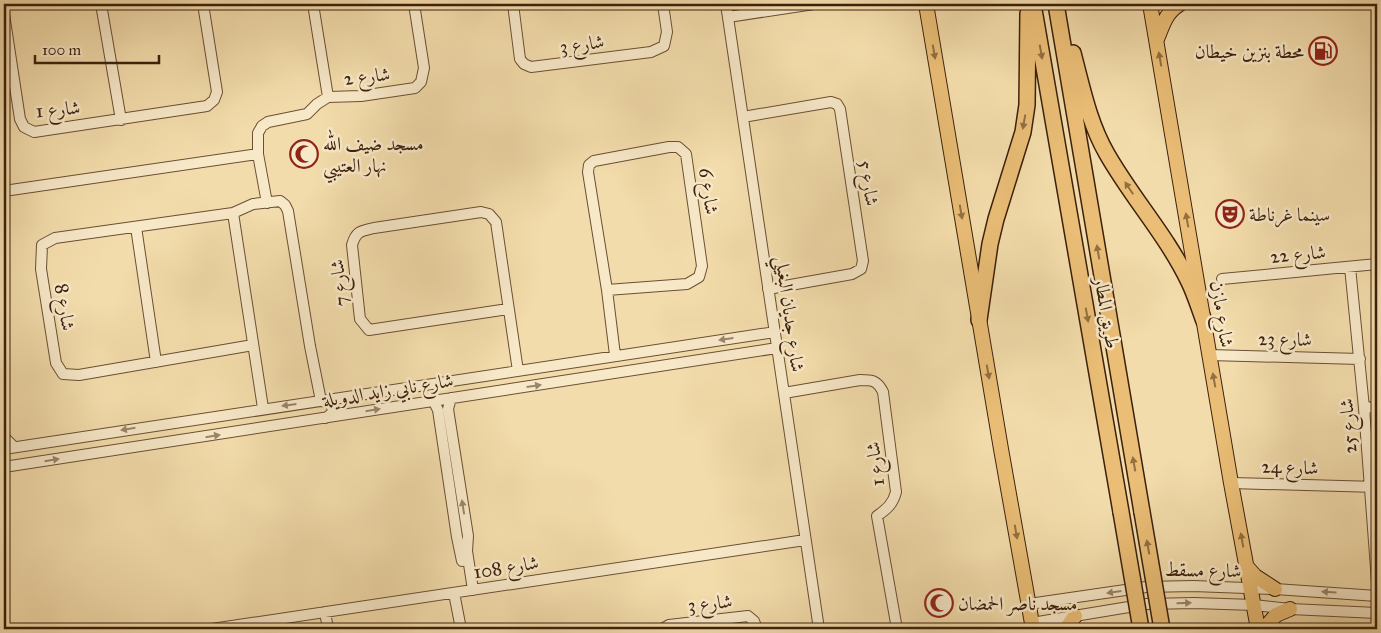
<svg xmlns="http://www.w3.org/2000/svg" width="1381" height="633" font-family="'IM FELL Great Primer',Amiri,serif">
  <rect width="100%" height="100%" fill="#f3dcab"/>
  <filter id="stains"><feTurbulence type="fractalNoise" baseFrequency=".004" numOctaves="4"/><feColorMatrix values="0 0 0 0 .2 0 0 0 0 .09 0 0 0 0 .02 0 0 0 .5 -.17"/></filter>
  <radialGradient id="worn" r=".72"><stop offset=".6" stop-color="#630" stop-opacity="0"/><stop offset="1" stop-color="#630" stop-opacity=".3"/></radialGradient>
  <g fill="none" stroke-linecap="round" stroke-linejoin="round">
    <defs>
      <path id="minor" d="M101,4L121,120
        M313,4L328,97
        M513,4L520,59L524,64L531,67L651,52L664,46L667,32L663,4
        M726,4L819,629
        M4,14L20,119L24,127L34,132L207,106L214,100L217,92L203,4
        M728,17L814,4
        M743,117L831,102L837,104L840,109L863,261L861,269L852,274L768,289
        M4,191L258,154
        M267,203L258,154V133L262,126L268,122L307,114L317,104L328,97L361,96L415,88L421,82L424,68L414,4
        M233,213L263,408
        M136,227L156,362
        M1350,267L1364,408L1377,582
        M1222,279L1377,264
        M607,290L687,284L699,277L702,266L686,154L678,147H669L594,161L589,165L588,172L607,290L615,355
        M508,309L369,330L360,319L352,245C356,231 361,231 374,228L481,212L489,214L496,222L518,371
        M253,345L79,375L63,374L56,363L41,269L42,245L55,238L233,213L253,204L280,201L285,205L288,211L310,346L321,401L329,402L333,409L332,413L326,418
        M1209,355L1360,359
        M784,393L860,380C872,380 877,380 883,392L896,492C893,504 887,509 877,516L897,629
        M451,398L448,409L468,536L467,551L473,590
        M433,400L438,410L457,537L462,561
        M1364,408L1377,407
        M4,437L14,447
        M4,449L775,332
        M4,467L777,348
        M1231,483L1377,487
        M454,593L461,629
        M1029,604L1146,587L1193,586L1275,589L1377,596
        M325,612L328,629
        M1032,623L1147,604L1194,603L1254,605L1290,609L1377,613
        M212,629L805,540
        M662,629L669,625L748,616L754,621L757,629"/>
      <path id="major" d="M926,4L1001,449L1033,629
        M1150,4L1231,483L1258,629
        M1157,39C1163,25 1166,12 1180,4
        M1247,567L1255,576L1275,589
        M1066,629L1075,616
        M1264,629L1276,615L1290,609"/>
      <path id="highway" d="M1033,4L1121,512
        M1056,4L1142,512
        M1073,53C1082,87 1089,123 1107,154C1132,198 1167,236 1189,282C1195,294 1199,308 1204,321
        M979,320L990,244L996,219L1023,132L1027,105L1028,13"/>
    </defs>
    <use href="#minor" stroke="#6a4f34" stroke-width="12"/>
    <use href="#major" stroke="#3c200c" stroke-width="16"/>
    <use href="#highway" stroke="#3c200c" stroke-width="18"/>
    <use href="#minor" stroke="#f7e8c8" stroke-width="10"/>
    <use href="#major" stroke="#eabe76" stroke-width="14"/>
    <use href="#highway" stroke="#eabe76" stroke-width="15"/>
    <defs>
      <path id="highway-bridge" d="M1121,512L1141,629
        M1142,512L1162,629"/>
    </defs>
    <use href="#highway-bridge" stroke="#3c200c" stroke-width="18" stroke-linecap="butt"/>
    <use href="#highway-bridge" stroke="#eabe76" stroke-width="15"/>
  </g>
  <defs><path id="oneway-solid" d="M-6-.8H1V-3.2L6.5 0L1 3.2V.8H-6Z" transform="scale(1.25)"/></defs>
  <g fill="#936f41">
    <use href="#oneway-solid" transform="translate(934 52) rotate(80)"/>
    <use href="#oneway-solid" transform="translate(1041 52) rotate(80)"/>
    <use href="#oneway-solid" transform="translate(1160 59) rotate(-100)"/>
    <use href="#oneway-solid" transform="translate(1024 122) rotate(100)"/>
    <use href="#oneway-solid" transform="translate(1129 188) rotate(-124)"/>
    <use href="#oneway-solid" transform="translate(961 212) rotate(80)"/>
    <use href="#oneway-solid" transform="translate(1187 220) rotate(-100)"/>
    <use href="#oneway-solid" transform="translate(1098 252) rotate(-100)"/>
    <use href="#oneway-solid" transform="translate(1087 315) rotate(80)"/>
    <use href="#oneway-solid" transform="translate(988 372) rotate(80)"/>
    <use href="#oneway-solid" transform="translate(1214 380) rotate(-100)"/>
    <use href="#oneway-solid" transform="translate(1134 464) rotate(-100)"/>
    <use href="#oneway-solid" transform="translate(1016 532) rotate(80)"/>
    <use href="#oneway-solid" transform="translate(1242 540) rotate(-100)"/>
    <use href="#oneway-solid" transform="translate(1148 547) rotate(-100)"/>
  </g>
  <g fill="#9a846a">
    <use href="#oneway-solid" transform="translate(726 339) rotate(172)"/>
    <use href="#oneway-solid" transform="translate(534 386) rotate(-8)"/>
    <use href="#oneway-solid" transform="translate(289 405) rotate(173)"/>
    <use href="#oneway-solid" transform="translate(373 410) rotate(-9)"/>
    <use href="#oneway-solid" transform="translate(128 429) rotate(171)"/>
    <use href="#oneway-solid" transform="translate(213 436) rotate(-9)"/>
    <use href="#oneway-solid" transform="translate(52 460) rotate(-9)"/>
    <use href="#oneway-solid" transform="translate(463 507) rotate(-99)"/>
    <use href="#oneway-solid" transform="translate(1114 592) rotate(172)"/>
    <use href="#oneway-solid" transform="translate(1329 592) rotate(-176)"/>
    <use href="#oneway-solid" transform="translate(1184 603) rotate(-2)"/>
  </g>
  <defs>
    <symbol id="fuel-ring" viewBox="-11 -11 22 22"><circle r="9.5" fill="#f7e8c8" stroke="#8f2418" stroke-width="1.5"/><path d="M-5.5-6h7V0h2V4h1.3V-2.5L3-4.5l.8-.8L6-3V5H2.5V1h-1V6h-7ZM-4.2-4.7v3.2H.2V-4.7Z" fill="#8f2418"/></symbol>
    <symbol id="mosque-ring" viewBox="-11 -11 22 22"><circle r="9.5" fill="#f7e8c8" stroke="#8f2418" stroke-width="1.5"/><path d="M3.5-4.9A6 6 0 1 0 3.5 4.9A5 5 0 1 1 3.5-4.9Z" fill="#8f2418"/></symbol>
    <symbol id="theatre-ring" viewBox="-11 -11 22 22"><circle r="9.5" fill="#f7e8c8" stroke="#8f2418" stroke-width="1.5"/><path d="M-5-5.5Q0-4 5-5.5V0Q5 5 0 6Q-5 5-5 0ZM-3.3-2.5H-1v1.5H-3.3ZM1-2.5H3.3v1.5H1ZM-2.8 1Q0 5.5 2.8 1Z" fill="#8f2418"/></symbol>
  </defs>
  <g fill-rule="evenodd">
    <use href="#fuel-ring" x="1307" y="35" width="32" height="32"/>
    <use href="#mosque-ring" x="288" y="138" width="32" height="32"/>
    <use href="#theatre-ring" x="1214" y="198" width="32" height="32"/>
    <use href="#mosque-ring" x="923" y="587" width="32" height="32"/>
  </g>
  <g text-anchor="middle" dominant-baseline="central" stroke-width="5" stroke-linejoin="round" paint-order="stroke">
    <g font-size="19" fill="#3c200c" stroke="#f7e8c8">
      <text transform="translate(582 44) rotate(-8)">شارع 3</text>
      <text transform="translate(367 76) rotate(-6)">شارع 2</text>
      <text transform="translate(58 109) rotate(-5)">شارع 1</text>
      <text transform="translate(869 183) rotate(81)">شارع 5</text>
      <text transform="translate(709 191) rotate(82)">شارع 6</text>
      <text transform="translate(1298 254) rotate(-5)">شارع 22</text>
      <text transform="translate(339 283) rotate(-96)">شارع 7</text>
      <text transform="translate(65 307) rotate(81)">شارع 8</text>
      <text transform="translate(1107 313) rotate(80)">طريق المطار</text>
      <text transform="translate(790 314) rotate(82)">شارع جديان البغيلي</text>
      <text transform="translate(1222 314) rotate(81)">شارع مازن</text>
      <text transform="translate(1285 339) rotate(1)">شارع 23</text>
      <text transform="translate(388 390) rotate(-9)">شارع نابي زايد الدويلة</text>
      <text transform="translate(1348 426) rotate(-94)">شارع 25</text>
      <text transform="translate(875 464) rotate(-97)">شارع 1</text>
      <text transform="translate(1290 467) rotate(2)">شارع 24</text>
      <text transform="translate(506 567) rotate(-9)">شارع 108</text>
      <text transform="translate(1203 570) rotate(1)">شارع مسقط</text>
      <text transform="translate(710 603) rotate(-6)">شارع 3</text>
    </g>
    <g font-size="19" fill="#3c200c" stroke="#f7e8c8" text-anchor="start">
      <text x="1304" y="51" text-anchor="end">محطة بنزين خيطان</text>
      <text x="323" y="143">مسجد ضيف الله<tspan x="323" dy="22">نهار العتيبي</tspan></text>
      <text x="1249" y="214">سينما غرناطة</text>
      <text x="958" y="603">مسجد ناصر الحمضان</text>
    </g>
  </g>
  <rect width="1381" height="633" fill="none" stroke="#f3dcab" stroke-width="20"/>
  <rect x="5" y="5" width="1371" height="623" fill="none" stroke="#3c200c" stroke-width="2.5"/>
  <rect x="10" y="10" width="1361" height="613" fill="none" stroke="#3c200c"/>
  <path d="M35 55v8h124v-8" fill="none" stroke="#3c200c" stroke-width="2.5"/>
  <text x="42" y="55" font-size="15" fill="#3c200c" stroke="#f7e8c8" stroke-width="4" paint-order="stroke">100 m</text>
  <rect width="100%" height="100%" filter="url(#stains)"/>
  <rect width="100%" height="100%" fill="url(#worn)"/>
</svg>
